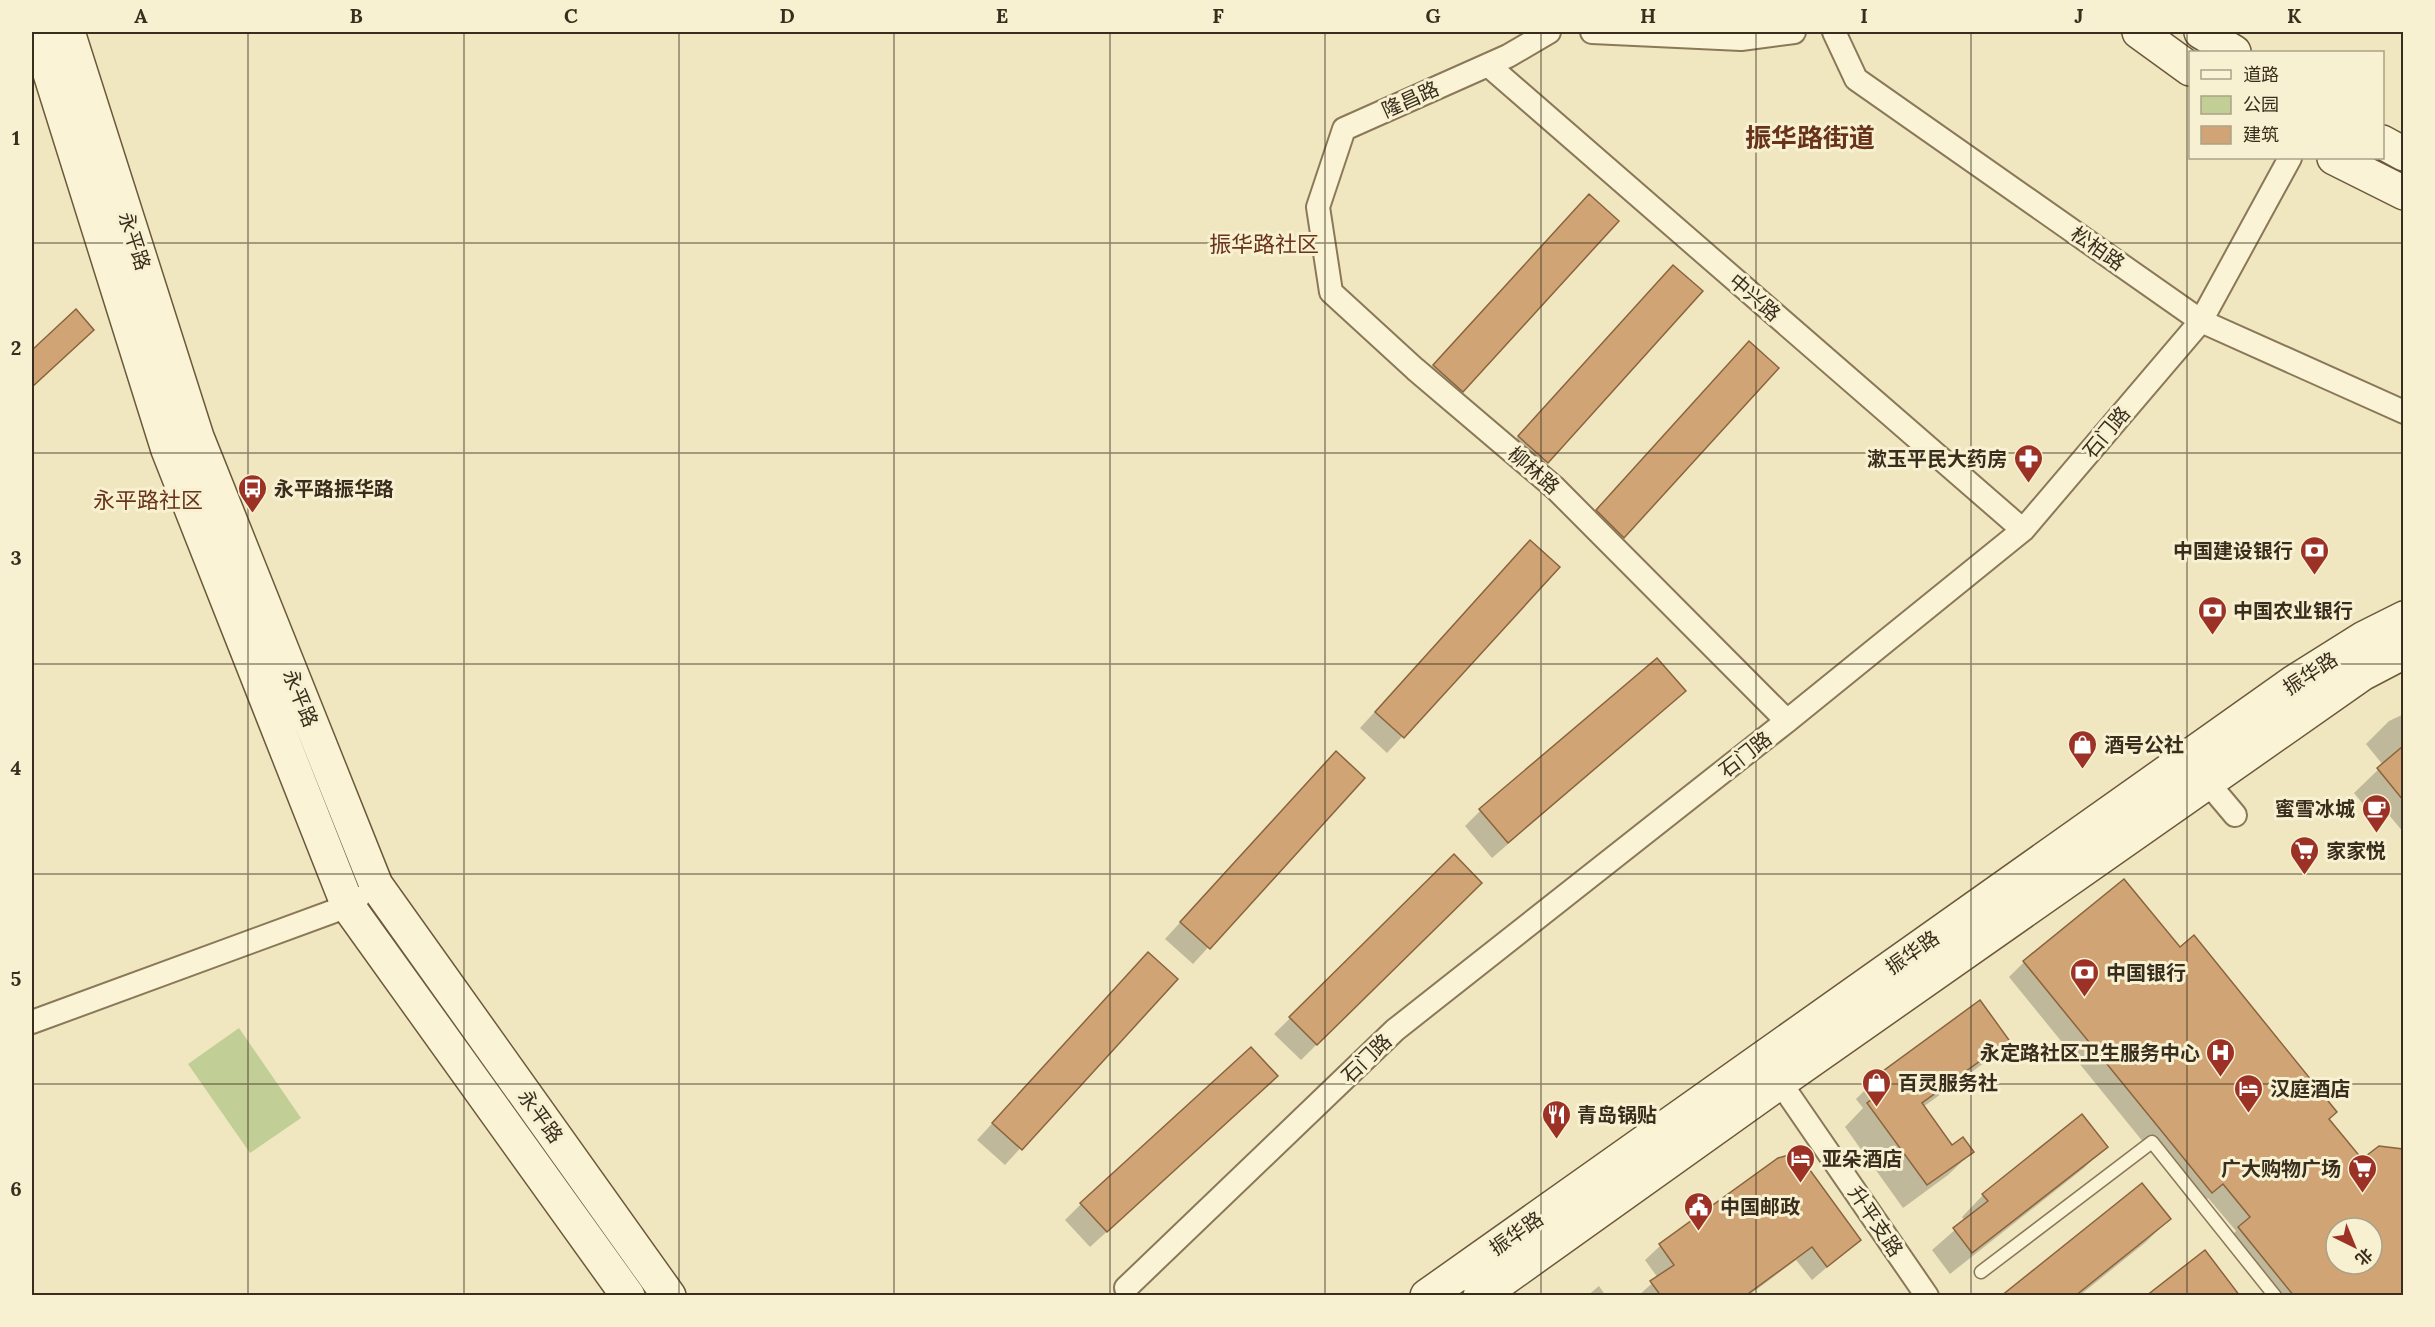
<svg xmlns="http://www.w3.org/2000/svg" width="2435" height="1327" font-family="Lora,'Noto Sans SC',serif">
  <rect width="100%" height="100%" fill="#f0e7c1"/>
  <path fill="#c1ce95" d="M239,1028L301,1118L250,1153L188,1064Z"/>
  <path fill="#0003" fill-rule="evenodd" d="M1573,212L1617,221L1446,407L1418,382Z
    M1658,283L1701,291L1531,478L1503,453Z
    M1733,359L1777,368L1607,553L1581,527Z
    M1515,558L1558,567L1387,753L1360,728Z
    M1684,691L1492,858L1465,826L1480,811Z
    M2404,714V833L2389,815L2379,823L2354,793L2383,765L2366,744L2389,721Z
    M1320,769L1363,778L1193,964L1165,939Z
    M1454,856L1480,883L1301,1060L1274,1034Z
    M2179,949L2362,1161L2379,1148L2404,1151V1296H2267L2224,1243L2236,1231L2208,1198L2196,1207L2009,977L2024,962ZM2336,1228H2372V1264H2336Z
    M1132,970L1175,979L1005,1165L977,1140Z
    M1980,1002L2007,1039L1984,1063L1923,1107L1952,1147L1972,1152L1948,1175L1903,1208L1845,1127L1863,1108L1856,1099L1880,1075Z
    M1260,1092L1090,1247L1065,1220L1081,1204Z
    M2106,1146L2084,1168L1950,1274L1932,1250L1965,1221L1962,1217L1983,1195Z
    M2169,1219L2146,1242L2079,1296H2003Z
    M1859,1240L1812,1280L1796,1260L1748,1296H1638L1658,1278L1645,1260L1660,1246Z
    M1599,1286L1606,1296H1587Z"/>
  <path fill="#d0a475" stroke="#8a643d" stroke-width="1.5" fill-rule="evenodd" d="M1589,194L1619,221L1463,392L1433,365Z
    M1673,265L1703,291L1548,463L1518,436Z
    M76,309L94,330L32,387V350Z
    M1749,341L1779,368L1624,538L1596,510Z
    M1530,540L1560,567L1404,738L1375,712Z
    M1657,658L1686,691L1508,843L1479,809Z
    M2403,746V800L2377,768Z
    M1336,751L1365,778L1210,949L1180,922Z
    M1454,854L1482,883L1317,1045L1289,1017Z
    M2124,879L2180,947L2194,935L2337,1112L2329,1119L2362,1159L2379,1146L2403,1149V1296H2294L2238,1227L2250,1217L2223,1184L2212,1193L2023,961ZM2336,1228H2372V1264H2336Z
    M1148,952L1178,979L1022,1150L992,1123Z
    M1980,1000L2009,1040L1922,1103L1952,1145L1963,1137L1974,1152L1927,1185L1867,1103L1888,1087L1879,1074Z
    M1251,1047L1278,1076L1107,1232L1080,1203Z
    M2082,1114L2108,1147L1972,1253L1953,1228L1988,1201L1982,1194Z
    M1792,1154L1800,1158L1807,1166L1861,1240L1827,1267L1812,1247L1745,1296H1661L1650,1281L1674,1265L1659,1244L1778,1158Z
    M2142,1183L2171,1219L2075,1296H2001Z
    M2205,1250L2240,1296H2146Z"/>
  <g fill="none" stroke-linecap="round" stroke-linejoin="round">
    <defs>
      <path id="lane" d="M1981,1272L2152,1142L2275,1296"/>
      <path id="street" d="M1549,32L1508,56L1344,129L1318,207L1331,292L1415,369L1555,488L1787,721
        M1592,32L1741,39L1794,32
        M1834,32L1856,79L2201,321L2404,412
        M1488,65L2023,530
        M2208,783L2235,815
        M32,1022L348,906L358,898
        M1773,1072L1927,1296
        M1126,1288L1395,1030L1787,721L2023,530L2201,321L2290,158"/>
      <path id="secondary" d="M37,32L168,450L348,906L628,1296
        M68,32L197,437L376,885L669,1296
        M2139,32L2190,69
        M2201,32L2234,52
        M2382,142L2404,154
        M2334,158L2404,193
        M1427,1296L2294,682L2364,638L2404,618
        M1480,1296L1780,1082L2362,674L2404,652"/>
    </defs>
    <use href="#lane" stroke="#8a7858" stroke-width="15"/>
    <use href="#street" stroke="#8a7858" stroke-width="26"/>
    <use href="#secondary" stroke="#6c593b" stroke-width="36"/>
    <use href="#lane" stroke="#faf3d5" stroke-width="12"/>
    <use href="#street" stroke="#faf3d5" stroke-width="22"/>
    <use href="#secondary" stroke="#faf3d5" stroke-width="33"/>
  </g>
  <path fill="none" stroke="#392d1d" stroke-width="1.5" stroke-opacity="0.55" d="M248,32V1296M464,32V1296M679,32V1296M894,32V1296M1110,32V1296M1325,32V1296M1541,32V1296M1756,32V1296M1971,32V1296M2187,32V1296M32,243H2404M32,453H2404M32,664H2404M32,874H2404M32,1084H2404"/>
  <defs>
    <symbol id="pharmacy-pin" viewBox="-11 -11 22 30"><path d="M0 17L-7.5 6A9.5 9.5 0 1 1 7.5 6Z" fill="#9c3125" stroke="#f7f0d1"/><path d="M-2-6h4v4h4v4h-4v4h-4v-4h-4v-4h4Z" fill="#fff"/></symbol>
    <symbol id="bus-pin" viewBox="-11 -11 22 30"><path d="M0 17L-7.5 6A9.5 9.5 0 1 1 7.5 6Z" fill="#9c3125" stroke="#f7f0d1"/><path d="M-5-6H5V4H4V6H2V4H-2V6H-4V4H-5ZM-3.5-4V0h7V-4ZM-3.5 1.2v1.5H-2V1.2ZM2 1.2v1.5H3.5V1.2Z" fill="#fff"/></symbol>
    <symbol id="bank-pin" viewBox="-11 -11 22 30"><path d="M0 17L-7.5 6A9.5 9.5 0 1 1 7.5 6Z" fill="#9c3125" stroke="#f7f0d1"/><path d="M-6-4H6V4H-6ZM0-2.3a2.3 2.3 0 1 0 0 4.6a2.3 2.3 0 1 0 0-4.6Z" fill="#fff"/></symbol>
    <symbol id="shop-pin" viewBox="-11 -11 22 30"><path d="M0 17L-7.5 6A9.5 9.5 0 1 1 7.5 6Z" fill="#9c3125" stroke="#f7f0d1"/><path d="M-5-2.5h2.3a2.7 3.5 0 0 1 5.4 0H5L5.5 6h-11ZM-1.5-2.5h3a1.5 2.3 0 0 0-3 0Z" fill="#fff"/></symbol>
    <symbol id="cafe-pin" viewBox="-11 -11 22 30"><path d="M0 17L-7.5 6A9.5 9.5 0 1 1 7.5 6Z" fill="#9c3125" stroke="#f7f0d1"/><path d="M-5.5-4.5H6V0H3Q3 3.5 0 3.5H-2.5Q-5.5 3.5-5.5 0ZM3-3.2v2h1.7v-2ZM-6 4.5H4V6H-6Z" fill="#fff"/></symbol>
    <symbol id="supermarket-pin" viewBox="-11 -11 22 30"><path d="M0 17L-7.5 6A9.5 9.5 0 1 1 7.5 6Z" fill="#9c3125" stroke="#f7f0d1"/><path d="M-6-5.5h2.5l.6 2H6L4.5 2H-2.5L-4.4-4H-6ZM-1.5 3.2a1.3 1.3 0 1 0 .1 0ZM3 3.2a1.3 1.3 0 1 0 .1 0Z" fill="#fff"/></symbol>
    <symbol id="hospital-pin" viewBox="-11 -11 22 30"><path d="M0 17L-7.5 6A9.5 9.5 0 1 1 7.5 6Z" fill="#9c3125" stroke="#f7f0d1"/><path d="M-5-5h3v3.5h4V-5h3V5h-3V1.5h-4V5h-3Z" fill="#fff"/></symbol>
    <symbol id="hotel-pin" viewBox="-11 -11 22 30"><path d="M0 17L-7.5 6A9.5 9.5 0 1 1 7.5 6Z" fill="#9c3125" stroke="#f7f0d1"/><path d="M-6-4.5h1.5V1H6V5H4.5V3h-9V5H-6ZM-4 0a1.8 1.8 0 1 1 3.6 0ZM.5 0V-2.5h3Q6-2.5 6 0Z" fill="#fff"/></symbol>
    <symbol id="restaurant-pin" viewBox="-11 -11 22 30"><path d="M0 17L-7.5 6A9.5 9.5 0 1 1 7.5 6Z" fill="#9c3125" stroke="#f7f0d1"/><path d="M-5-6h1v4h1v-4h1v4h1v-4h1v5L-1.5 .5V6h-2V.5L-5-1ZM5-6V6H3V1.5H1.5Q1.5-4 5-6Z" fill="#fff"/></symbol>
    <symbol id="civic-pin" viewBox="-11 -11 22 30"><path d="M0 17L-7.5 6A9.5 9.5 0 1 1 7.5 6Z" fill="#9c3125" stroke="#f7f0d1"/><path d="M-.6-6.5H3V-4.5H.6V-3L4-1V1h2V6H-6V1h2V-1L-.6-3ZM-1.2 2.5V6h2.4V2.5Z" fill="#fff"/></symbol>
  </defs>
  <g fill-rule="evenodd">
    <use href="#pharmacy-pin" x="2012" y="442" width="33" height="45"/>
    <use href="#bus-pin" x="236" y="472" width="33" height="45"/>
    <use href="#bank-pin" x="2298" y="534" width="33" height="45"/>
    <use href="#bank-pin" x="2196" y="594" width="33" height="45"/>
    <use href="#shop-pin" x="2066" y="728" width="33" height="45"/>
    <use href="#cafe-pin" x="2360" y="792" width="33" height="45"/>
    <use href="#supermarket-pin" x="2288" y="834" width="33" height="45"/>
    <use href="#bank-pin" x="2068" y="956" width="33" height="45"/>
    <use href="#hospital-pin" x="2204" y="1036" width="33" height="45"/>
    <use href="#shop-pin" x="1860" y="1066" width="33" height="45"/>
    <use href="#hotel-pin" x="2232" y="1072" width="33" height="45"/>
    <use href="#restaurant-pin" x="1540" y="1098" width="33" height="45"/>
    <use href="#hotel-pin" x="1784" y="1142" width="33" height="45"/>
    <use href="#supermarket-pin" x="2346" y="1152" width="33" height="45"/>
    <use href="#civic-pin" x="1682" y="1190" width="33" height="45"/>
  </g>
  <g text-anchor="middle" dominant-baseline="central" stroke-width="6" stroke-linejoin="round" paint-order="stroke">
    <g font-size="20" fill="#392d1d" stroke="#f7f0d1">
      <text transform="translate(1410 99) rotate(-24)">隆昌路</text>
      <text transform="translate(135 241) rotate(72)">永平路</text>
      <text transform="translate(2098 248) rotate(35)">松柏路</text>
      <text transform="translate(1755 297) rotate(41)">中兴路</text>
      <text transform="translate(2106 432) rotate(-50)">石门路</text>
      <text transform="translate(1534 470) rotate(41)">柳林路</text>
      <text transform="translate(2310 673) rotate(-33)">振华路</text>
      <text transform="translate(301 698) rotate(68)">永平路</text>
      <text transform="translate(1745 754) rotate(-38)">石门路</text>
      <text transform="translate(1912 952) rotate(-35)">振华路</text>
      <text transform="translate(1366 1058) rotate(-44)">石门路</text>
      <text transform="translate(541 1116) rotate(54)">永平路</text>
      <text transform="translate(1876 1221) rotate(56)">升平支路</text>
      <text transform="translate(1516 1233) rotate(-35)">振华路</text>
    </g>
    <g font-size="20" font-weight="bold" fill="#392d1d" stroke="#f7f0d1" text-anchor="start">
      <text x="2007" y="458" text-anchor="end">漱玉平民大药房</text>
      <text x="274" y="488">永平路振华路</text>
      <text x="2293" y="550" text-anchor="end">中国建设银行</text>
      <text x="2233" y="610">中国农业银行</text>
      <text x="2104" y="744">酒号公社</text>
      <text x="2355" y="808" text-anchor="end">蜜雪冰城</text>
      <text x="2326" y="850">家家悦</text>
      <text x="2106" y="972">中国银行</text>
      <text x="2200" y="1052" text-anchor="end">永定路社区卫生服务中心</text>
      <text x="1898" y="1082">百灵服务社</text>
      <text x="2270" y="1088">汉庭酒店</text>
      <text x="1577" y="1114">青岛锅贴</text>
      <text x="1822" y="1158">亚朵酒店</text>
      <text x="2341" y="1168" text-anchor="end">广大购物广场</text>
      <text x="1720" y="1206">中国邮政</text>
    </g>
    <g font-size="22" fill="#68331a" stroke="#f7f0d1">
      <text x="1264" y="244">振华路社区</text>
      <text x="148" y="500">永平路社区</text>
    </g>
    <g font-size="26" font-weight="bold" fill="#68331a" stroke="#f7f0d1">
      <text x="1810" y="137">振华路街道</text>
    </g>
  </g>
  <rect width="2435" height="1327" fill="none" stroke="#f7f0d1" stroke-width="66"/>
  <rect x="2189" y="51" width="195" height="108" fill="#f7f0d1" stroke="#aba289" stroke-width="1.5"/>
  <rect x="2201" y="70" width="30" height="9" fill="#faf3d5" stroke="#aba289" stroke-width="1.5"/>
  <text x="2243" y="81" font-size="18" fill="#392d1d">道路</text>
  <rect x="2201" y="96" width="30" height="18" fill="#c1ce95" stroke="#aba289" stroke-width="1.5"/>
  <text x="2243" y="111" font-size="18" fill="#392d1d">公园</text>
  <rect x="2201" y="126" width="30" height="18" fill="#d0a475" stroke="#aba289" stroke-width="1.5"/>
  <text x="2243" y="141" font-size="18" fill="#392d1d">建筑</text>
  <g transform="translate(2354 1246) rotate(137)"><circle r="28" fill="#f7f0d1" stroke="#aba289" stroke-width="1.5"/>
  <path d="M0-4.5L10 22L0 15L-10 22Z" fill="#9c3125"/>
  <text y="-9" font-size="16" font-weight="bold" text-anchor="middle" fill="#392d1d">北</text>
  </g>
  <rect x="33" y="33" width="2369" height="1261" fill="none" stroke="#392d1d" stroke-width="2"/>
  <g font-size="20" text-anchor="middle" font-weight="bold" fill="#392d1d">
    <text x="141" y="23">A</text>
    <text x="356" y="23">B</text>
    <text x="571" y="23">C</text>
    <text x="787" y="23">D</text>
    <text x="1002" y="23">E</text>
    <text x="1218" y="23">F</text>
    <text x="1433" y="23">G</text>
    <text x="1648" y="23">H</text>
    <text x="1864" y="23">I</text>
    <text x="2079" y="23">J</text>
    <text x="2294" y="23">K</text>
    <text x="16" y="145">1</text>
    <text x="16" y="355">2</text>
    <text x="16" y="565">3</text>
    <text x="16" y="775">4</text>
    <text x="16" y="986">5</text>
    <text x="16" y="1196">6</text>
  </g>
</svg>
